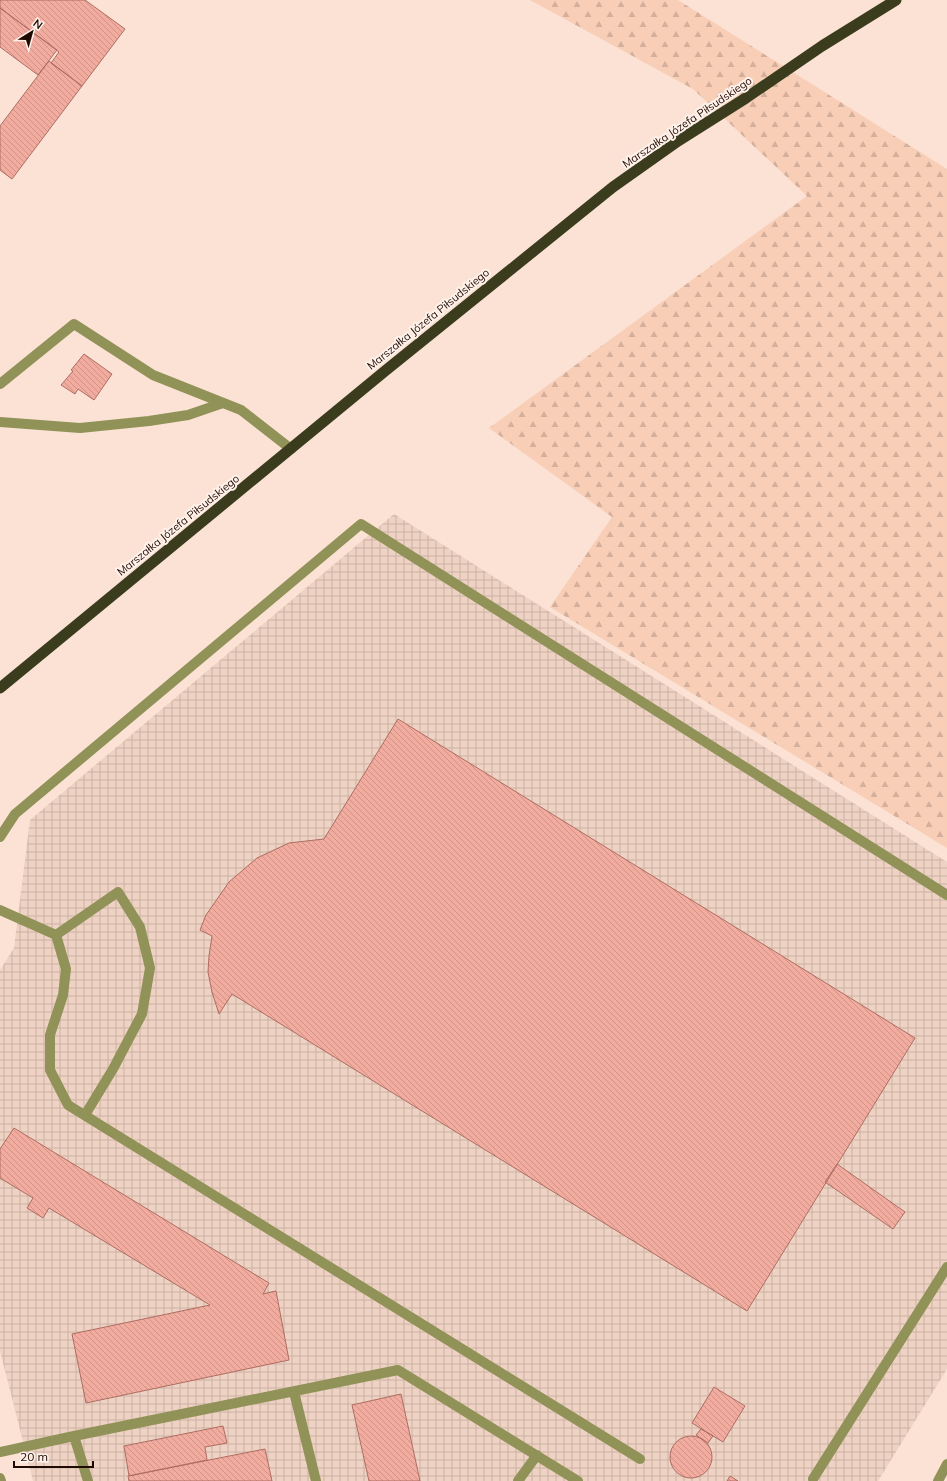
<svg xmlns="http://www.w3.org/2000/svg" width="947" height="1481" font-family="Mulish,sans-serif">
  <defs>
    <pattern id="industrial-grid" width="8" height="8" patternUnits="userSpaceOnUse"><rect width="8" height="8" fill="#eed2c3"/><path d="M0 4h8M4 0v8" fill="none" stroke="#ccb3a6"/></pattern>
    <pattern id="forest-firs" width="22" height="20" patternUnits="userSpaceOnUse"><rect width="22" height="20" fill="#f8ceb7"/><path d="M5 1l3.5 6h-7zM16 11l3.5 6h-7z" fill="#d4b09c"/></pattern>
    <pattern id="building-back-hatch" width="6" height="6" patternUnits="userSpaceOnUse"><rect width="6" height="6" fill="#f2ac9f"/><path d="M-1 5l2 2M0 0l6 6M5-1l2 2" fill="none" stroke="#cf9387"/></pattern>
  </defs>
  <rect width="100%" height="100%" fill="#fbe2d4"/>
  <path fill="url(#industrial-grid)" d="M394,514L947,862V1369L878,1481H33L0,1351V970L14,948L30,820Z"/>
  <path fill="url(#forest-firs)" d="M530,0H678L947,169V848L550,607L612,517L489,428L807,196L693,89Z"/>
  <path fill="url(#building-back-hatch)" stroke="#ae6d62" d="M0,0H85L125,29L82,86L51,63L59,52L0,8Z
    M0,8L57,50L38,75L0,47Z
    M49,61L82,86L12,179L0,170V126Z
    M84,354L112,374L94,400L78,389L75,394L61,385L73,371L71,370Z
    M398,719L915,1038L747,1311L232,994L219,1014L212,992L208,972L209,956L212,936L200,930L206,915L229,882L257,858L289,843L324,839Z
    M14,1128L269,1283L263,1294L276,1291L289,1360L86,1403L72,1334L210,1305L49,1208L43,1218L27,1208L33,1198L0,1178V1149Z
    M837,1164L905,1212L893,1229L825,1182Z
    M714,1387L745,1406L723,1442L692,1423Z
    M401,1394L420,1481H369L352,1405Z
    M223,1426L227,1443L205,1447L207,1460L129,1476L124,1446Z
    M701,1429L713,1436L708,1443L696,1435Z
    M670 1457a21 21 0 1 1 42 0a21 21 0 1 1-42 0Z
    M265,1449L272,1481H129L128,1476Z
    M730,1476L738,1481H727Z"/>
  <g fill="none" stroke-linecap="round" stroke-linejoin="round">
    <path stroke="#909258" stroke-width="10" d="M0,384L74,324L153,375L241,410L291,449
      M0,422L80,428L149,421L188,415L223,403
      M0,837L15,814L361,524L947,895
      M0,910L56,935L66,969L63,995L50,1035V1070L68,1105L640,1459
      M56,935L118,892L140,927L150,968L142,1014L113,1069L85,1115
      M294,1392L316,1481
      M74,1436L88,1481
      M0,1452L74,1436L398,1370L578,1481
      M813,1479L947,1267
      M518,1481L537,1455
      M938,1481L947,1464"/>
    <path stroke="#909258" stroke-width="10" d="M0,1478L1,1481"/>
    <path stroke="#3a3c1d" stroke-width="11" d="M0,688L385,371L613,187L678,141L746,98L822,46L896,0"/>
  </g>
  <g text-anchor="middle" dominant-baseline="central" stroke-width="4" stroke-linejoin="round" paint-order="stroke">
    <g font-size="11" fill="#1f0a01" stroke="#fff2eb">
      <text transform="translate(687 122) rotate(-34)">Marszałka Józefa Piłsudskiego</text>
      <text transform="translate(428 319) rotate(-39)">Marszałka Józefa Piłsudskiego</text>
      <text transform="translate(178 525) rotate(-39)">Marszałka Józefa Piłsudskiego</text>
    </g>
  </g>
  <g transform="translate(32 32) rotate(37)" stroke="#fff2eb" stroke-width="3" paint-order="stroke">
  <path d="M0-3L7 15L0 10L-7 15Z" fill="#1f0a01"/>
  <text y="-6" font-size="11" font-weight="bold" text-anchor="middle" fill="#1f0a01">N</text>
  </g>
  <path d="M14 1461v6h79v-6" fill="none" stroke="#1f0a01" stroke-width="2"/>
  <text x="20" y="1461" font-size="12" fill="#1f0a01" stroke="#fff2eb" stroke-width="3" paint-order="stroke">20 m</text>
</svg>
